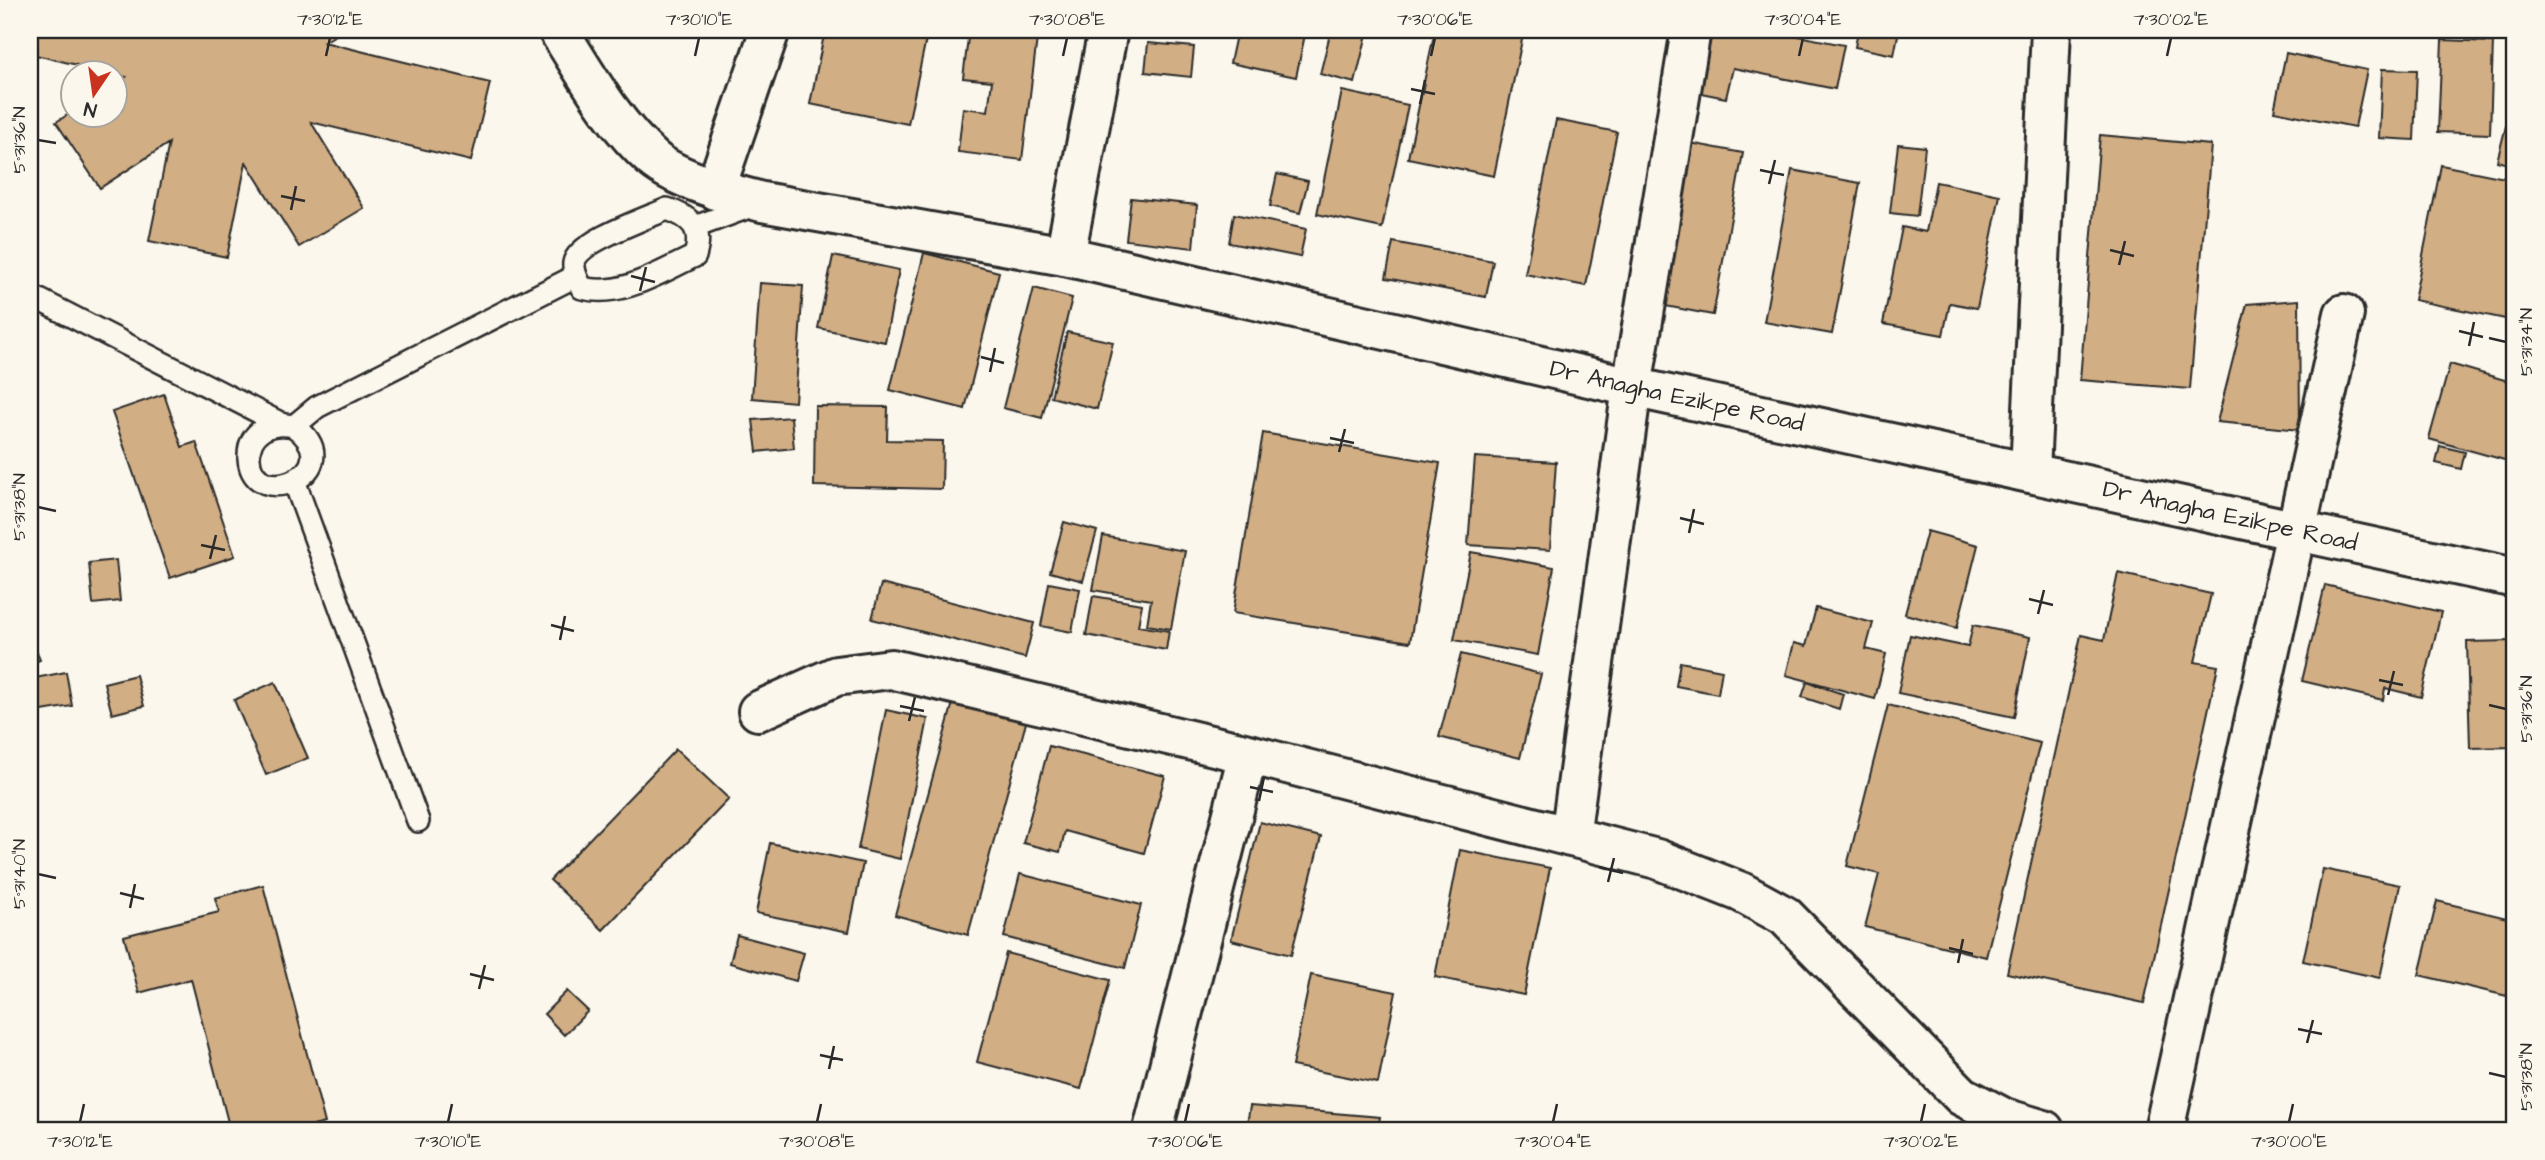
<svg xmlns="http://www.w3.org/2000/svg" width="2545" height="1160" font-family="'Architects Daughter',sans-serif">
  <rect width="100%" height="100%" fill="#fbf7ec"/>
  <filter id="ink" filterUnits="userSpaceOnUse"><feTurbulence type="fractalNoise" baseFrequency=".0143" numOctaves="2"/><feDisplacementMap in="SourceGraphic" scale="14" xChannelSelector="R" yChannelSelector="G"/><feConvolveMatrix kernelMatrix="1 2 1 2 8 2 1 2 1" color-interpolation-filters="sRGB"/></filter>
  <g filter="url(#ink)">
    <path fill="#d1ae84" stroke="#2b2b2b" stroke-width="2" d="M38,30H344L324,42L490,83L471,161L311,122L364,208L299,247L246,162L227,257L149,241L169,143L100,188L56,122L74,111V116H116V84L126,77L32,54Z
      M825,30H883L926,39L908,124L810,104Z
      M969,30H1038L1022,160L958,152L963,108L988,111L992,81L963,78Z
      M1237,30H1306L1296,77L1230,63Z
      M1331,30L1367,34L1355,83L1320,74Z
      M1435,30H1524L1494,176L1408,158Z
      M1698,30H1769L1844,45L1835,89L1733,68L1726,98L1686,90Z
      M1858,30H1899L1894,55L1855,47Z
      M2442,40L2493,42L2490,134L2438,132Z
      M1148,43L1194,47L1191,77L1145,72Z
      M2286,53L2367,70L2355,127L2274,111Z
      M2382,69L2417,70L2414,140L2379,138Z
      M1342,91L1408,105L1382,228L1317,214Z
      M2515,91V166L2497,161Z
      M1556,120L1617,132L1586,286L1525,274Z
      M2100,135L2211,145L2190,389L2080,380Z
      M1685,142L1743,153L1713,315L1655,304Z
      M1898,144L1925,147L1917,216L1890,213Z
      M2441,165L2515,180V321L2414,300Z
      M1792,170L1860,183L1832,334L1764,322Z
      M1277,174L1308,181L1300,213L1270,206Z
      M1936,182L2000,195L1977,308L1950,303L1943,335L1883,324L1902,227L1926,232Z
      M1131,198L1197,205L1193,248L1126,240Z
      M1234,214L1306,229L1300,257L1229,243Z
      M1393,242L1493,261L1486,297L1386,278Z
      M924,253L999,272L965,409L890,390Z
      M833,256L899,270L885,342L818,328Z
      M760,283L803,286L795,402L752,398Z
      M1034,288L1072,298L1042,418L1003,408Z
      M2299,300L2300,430L2217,422L2247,304Z
      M1067,332L1113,342L1097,409L1051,397Z
      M2450,364L2515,383V435L2508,461L2429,439Z
      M164,394L182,447L196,442L235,556L170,578L112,412Z
      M815,406L888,407L887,440L943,441L942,489L814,486Z
      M791,417L794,448L757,452L753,420Z
      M1263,433L1440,463L1410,642L1233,613Z
      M2440,446L2465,452L2461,469L2436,463Z
      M1475,457L1556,462L1550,550L1468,545Z
      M1064,522L1097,531L1083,581L1050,572Z
      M1927,531L1978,545L1957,628L1905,614Z
      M1103,536L1185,551L1171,629L1147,625L1151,600L1093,590Z
      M1471,552L1554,567L1538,655L1454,640Z
      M116,560L120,601L93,604L89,563Z
      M2118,573L2211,594L2195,662L2218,666L2144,1003L2007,973L2081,635L2104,640Z
      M1049,583L1080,589L1072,632L1041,626Z
      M881,584L1034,623L1025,658L872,619Z
      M2325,585L2441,612L2421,697L2385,688L2383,700L2302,681Z
      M1093,596L1142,604L1138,626L1169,631L1166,650L1086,635Z
      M1816,608L1873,623L1866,649L1886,654L1875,699L1786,675L1794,643L1806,646Z
      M1973,625L2030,637L2014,717L1898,693L1910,635L1968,647Z
      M30,635L40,660L30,664Z
      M2511,641L2512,653L2515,652V747L2470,748L2467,642Z
      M1461,654L1541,674L1520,758L1439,737Z
      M1680,662L1722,670L1718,694L1676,686Z
      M66,672L72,706L30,713V679Z
      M136,675L144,706L112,714L104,683Z
      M275,682L308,758L266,775L234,700Z
      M1807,682L1843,694L1839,709L1802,697Z
      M954,699L1027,719L968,935L895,915Z
      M1888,705L2040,743L1986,957L1865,927L1879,874L1847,866Z
      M886,710L928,719L900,859L858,849Z
      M1049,746L1165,776L1144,853L1065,831L1060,852L1023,843Z
      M676,749L729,799L603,930L550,880Z
      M1260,822L1321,837L1291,955L1231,940Z
      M770,843L863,863L849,932L756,913Z
      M1460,850L1550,868L1524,995L1435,977Z
      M2323,869L2400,885L2380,978L2303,961Z
      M1020,874L1141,905L1125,968L1004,937Z
      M263,885L325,1123L297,1130H230L191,979L139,993L124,936L219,912L215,898Z
      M2437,901L2515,920V960L2507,996L2419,975Z
      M737,935L804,953L796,981L730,963Z
      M1006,953L1110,980L1081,1089L977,1062Z
      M1311,975L1396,992L1378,1083L1292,1066Z
      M567,991L588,1011L564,1035L544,1014Z
      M1250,1106L1380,1117L1378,1130H1246Z"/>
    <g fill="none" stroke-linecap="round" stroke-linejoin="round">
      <defs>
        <path id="service" d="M667,209C693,218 703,229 695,256C660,272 622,298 582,288C578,281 573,272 574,263C577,242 647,218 667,209Z
          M695,227L757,204
          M30,295L280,423
          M294,426C354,471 252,514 249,458C248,431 271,421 294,426L317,407L576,276
          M295,483L418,821"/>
        <path id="minor" d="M558,30C586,74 613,124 653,159C678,180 731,194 762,202L1065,256
          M715,190L770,30
          M2030,472L2051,30
          M758,711L836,676L891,669L1248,754L1657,859L1741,892L1785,916L1962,1096L2004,1118L2044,1130
          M1570,837L1632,387L1691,30
          M1153,1130L1248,754
          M2164,1130L2344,314"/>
        <g id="tertiary">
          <path id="s1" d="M1108,30L1065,256L1632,387L2515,578"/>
        </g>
      </defs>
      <use href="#service" stroke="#2b2b2b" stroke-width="26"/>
      <use href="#minor" stroke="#2b2b2b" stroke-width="44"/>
      <use href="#tertiary" stroke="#2b2b2b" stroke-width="44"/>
      <use href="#service" stroke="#fbf7ec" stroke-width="21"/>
      <use href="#minor" stroke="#fbf7ec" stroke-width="38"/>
      <use href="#tertiary" stroke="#fbf7ec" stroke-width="38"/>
    </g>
  </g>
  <path fill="none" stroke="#2b2b2b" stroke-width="2.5" d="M326,56L330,38M695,56L699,38M1063,56L1067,38M1431,56L1435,38M1799,56L1803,38M2167,56L2171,38M1411,89L1435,94M1420,104L1425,80M38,140L56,143M1760,170L1784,175M1769,184L1775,160M281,196L305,201M291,210L296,186M2110,250L2134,256M2119,265L2125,241M631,276L655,282M640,291L646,267M2459,331L2483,337M2489,338L2506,342M2469,346L2474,322M981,357L1004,363M990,372L995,348M1330,438L1354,443M1339,452L1345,429M38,507L56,511M1680,518L1704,524M1689,533L1694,509M201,545L225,550M210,559L216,535M2029,599L2053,605M2038,614L2044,590M551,625L574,631M560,640L565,616M2379,680L2403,685M2388,695L2394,671M2489,705L2506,709M900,706L924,711M909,721L915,697M1250,787L1273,792M1259,801L1264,777M1599,867L1623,873M38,874L56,878M1608,882L1614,858M120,893L144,899M130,908L135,884M1949,948L1973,954M1958,963L1963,939M470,974L494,980M479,989L485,965M2298,1029L2322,1034M2307,1043L2313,1020M820,1055L843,1060M829,1069L834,1046M2489,1073L2506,1077M80,1122L84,1104M448,1122L452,1104M817,1122L821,1104M1185,1122L1189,1104M1553,1122L1557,1104M1921,1122L1925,1104M2289,1122L2293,1104"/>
  <g text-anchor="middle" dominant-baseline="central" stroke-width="5" stroke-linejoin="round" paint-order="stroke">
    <g font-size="24" fill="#2b2b2b" stroke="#fbf7ec">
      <text stroke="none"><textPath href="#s1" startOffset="858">Dr Anagha Ezikpe Road</textPath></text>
      <text stroke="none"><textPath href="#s1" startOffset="1424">Dr Anagha Ezikpe Road</textPath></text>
    </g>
  </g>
  <rect width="2545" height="1160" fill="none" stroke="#fbf7ec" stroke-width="77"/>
  <g transform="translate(94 94) rotate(193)"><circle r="33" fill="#fbf7ec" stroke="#a8a59f" stroke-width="2"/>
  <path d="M0-5L12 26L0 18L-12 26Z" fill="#c8321e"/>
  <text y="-10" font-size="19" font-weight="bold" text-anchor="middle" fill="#2b2b2b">N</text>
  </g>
  <rect x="38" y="38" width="2468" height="1084" fill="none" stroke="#2b2b2b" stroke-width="2.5"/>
  <g font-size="18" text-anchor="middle" fill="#2b2b2b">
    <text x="330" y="25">7°30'12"E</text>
    <text x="699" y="25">7°30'10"E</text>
    <text x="1067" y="25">7°30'08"E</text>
    <text x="1435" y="25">7°30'06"E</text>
    <text x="1803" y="25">7°30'04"E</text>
    <text x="2171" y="25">7°30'02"E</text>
    <text transform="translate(19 140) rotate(-90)" y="6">5°31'36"N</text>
    <text transform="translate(2526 342) rotate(-90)" y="6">5°31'34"N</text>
    <text transform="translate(19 507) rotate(-90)" y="6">5°31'38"N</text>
    <text transform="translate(2526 709) rotate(-90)" y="6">5°31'36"N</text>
    <text transform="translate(19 874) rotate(-90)" y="6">5°31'40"N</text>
    <text transform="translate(2526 1077) rotate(-90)" y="6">5°31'38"N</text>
    <text x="80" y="1147">7°30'12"E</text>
    <text x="448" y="1147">7°30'10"E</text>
    <text x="817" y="1147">7°30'08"E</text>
    <text x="1185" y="1147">7°30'06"E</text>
    <text x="1553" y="1147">7°30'04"E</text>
    <text x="1921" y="1147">7°30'02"E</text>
    <text x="2289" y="1147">7°30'00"E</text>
  </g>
</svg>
